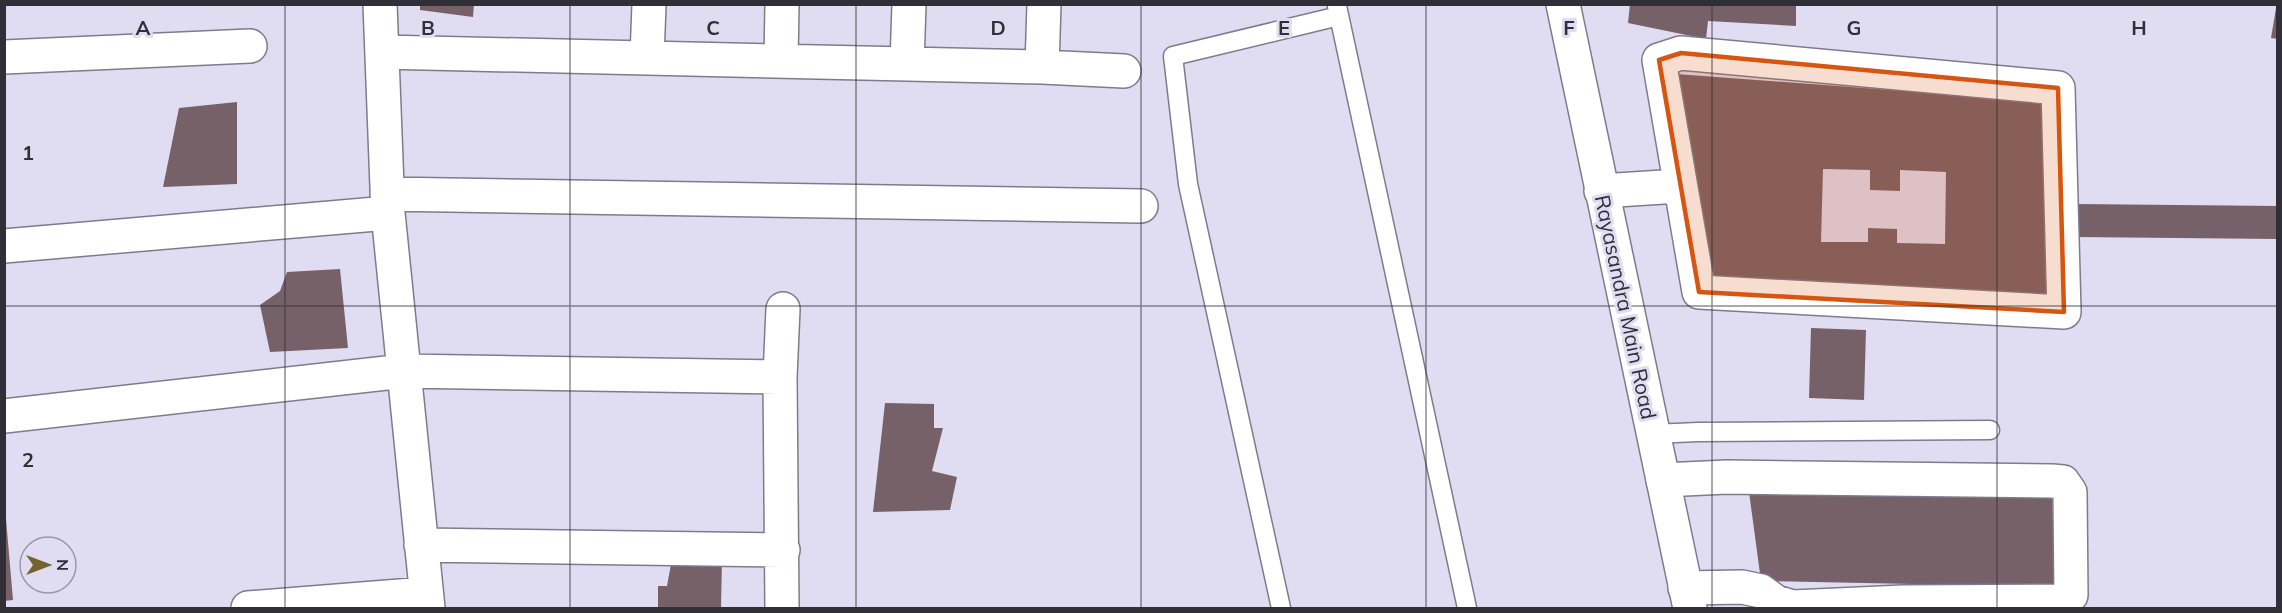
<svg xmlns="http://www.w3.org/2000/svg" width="2282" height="613" font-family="Mulish,sans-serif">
  <rect width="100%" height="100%" fill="#e0ddf2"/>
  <path fill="#766169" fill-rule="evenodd" d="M420,4H474L473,17L420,10Z
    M1630,4H1796V26L1708,21L1706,39L1628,23Z
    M2276,8H2278V39L2271,38Z
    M1676,74L2051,102L2057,305L1709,287ZM1823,169L1870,170V190L1900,191V170L1946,172L1945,244L1897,243V229L1868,228V242H1821Z
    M237,102V184L163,187L179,108Z
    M2076,204L2278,206V239L2075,237Z
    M340,269L348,348L270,352L260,305L280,291L287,272Z
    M1811,328L1866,330L1864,400L1809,398Z
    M885,403L934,404V428H943L932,471L957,477L950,510L873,512Z
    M1749,492L2052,494L2055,587L1761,581Z
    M4,519H6L13,600L4,601Z
    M722,560L721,608H658V586H667L671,564Z"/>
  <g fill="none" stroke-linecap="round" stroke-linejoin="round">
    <defs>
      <path id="lane" d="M1337,6L1467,608
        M1653,434L1698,432L1990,430
        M1281,608L1188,184L1173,56L1339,16"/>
      <path id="street" d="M380,4L388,213L428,608
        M382,52L1042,67L1124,71
        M1681,53L2058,88L2064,312L1699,292L1659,60Z
        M4,57L250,46
        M647,58L649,4
        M781,61L782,4
        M907,64L909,4
        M1042,67L1044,4
        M1601,191L1679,186
        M387,194L1141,206
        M4,246L388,213
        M4,416L404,371L780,377
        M1663,480L1727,477L2052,481L2063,482L2070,492L2071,595L2062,601L1903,602L1793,607L1776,602L1761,591L1742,587L1685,588
        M421,545L783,550
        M248,608L425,594
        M782,608L780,377L783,309"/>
      <path id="secondary" d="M1563,4L1690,608"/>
    </defs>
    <use href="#lane" stroke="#7e7b8d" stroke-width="21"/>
    <use href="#street" stroke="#7e7b8d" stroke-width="36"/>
    <use href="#secondary" stroke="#7e7b8d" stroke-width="36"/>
    <use href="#lane" stroke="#fff" stroke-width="18"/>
    <use href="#street" stroke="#fff" stroke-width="33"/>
    <use href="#secondary" stroke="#fff" stroke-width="33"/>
  </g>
  <path fill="#d65510" fill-opacity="0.2" stroke="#d65510" stroke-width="4.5" stroke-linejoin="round" d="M1681,53L2058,88L2064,312L1699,292L1659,60Z"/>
  <path fill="none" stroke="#302f37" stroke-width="1.5" stroke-opacity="0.55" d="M285,4V608M570,4V608M856,4V608M1141,4V608M1426,4V608M1712,4V608M1997,4V608M4,306H2278"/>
  <g text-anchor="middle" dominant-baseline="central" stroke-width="6" stroke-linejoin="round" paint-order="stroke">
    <g font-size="21" fill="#302f37" stroke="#e0ddf2">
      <text transform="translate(1626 307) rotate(78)">Rayasandra Main Road</text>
    </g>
  </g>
  <g font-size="20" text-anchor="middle" font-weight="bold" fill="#302f37" stroke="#e0ddf2" stroke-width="6" stroke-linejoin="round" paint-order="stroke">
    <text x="143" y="35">A</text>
    <text x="428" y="35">B</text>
    <text x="713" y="35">C</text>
    <text x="998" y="35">D</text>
    <text x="1284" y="35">E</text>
    <text x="1569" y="35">F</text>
    <text x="1854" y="35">G</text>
    <text x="2139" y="35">H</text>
    <text x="28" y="160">1</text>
    <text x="28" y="467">2</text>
  </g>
  <rect width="2282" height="613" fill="none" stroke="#302f37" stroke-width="12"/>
  <g transform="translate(48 565) rotate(90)"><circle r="28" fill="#e0ddf2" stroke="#9a97a7" stroke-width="1.5"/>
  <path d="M0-4.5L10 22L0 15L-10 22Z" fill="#726331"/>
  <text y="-9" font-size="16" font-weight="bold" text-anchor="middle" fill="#302f37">N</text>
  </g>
</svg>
